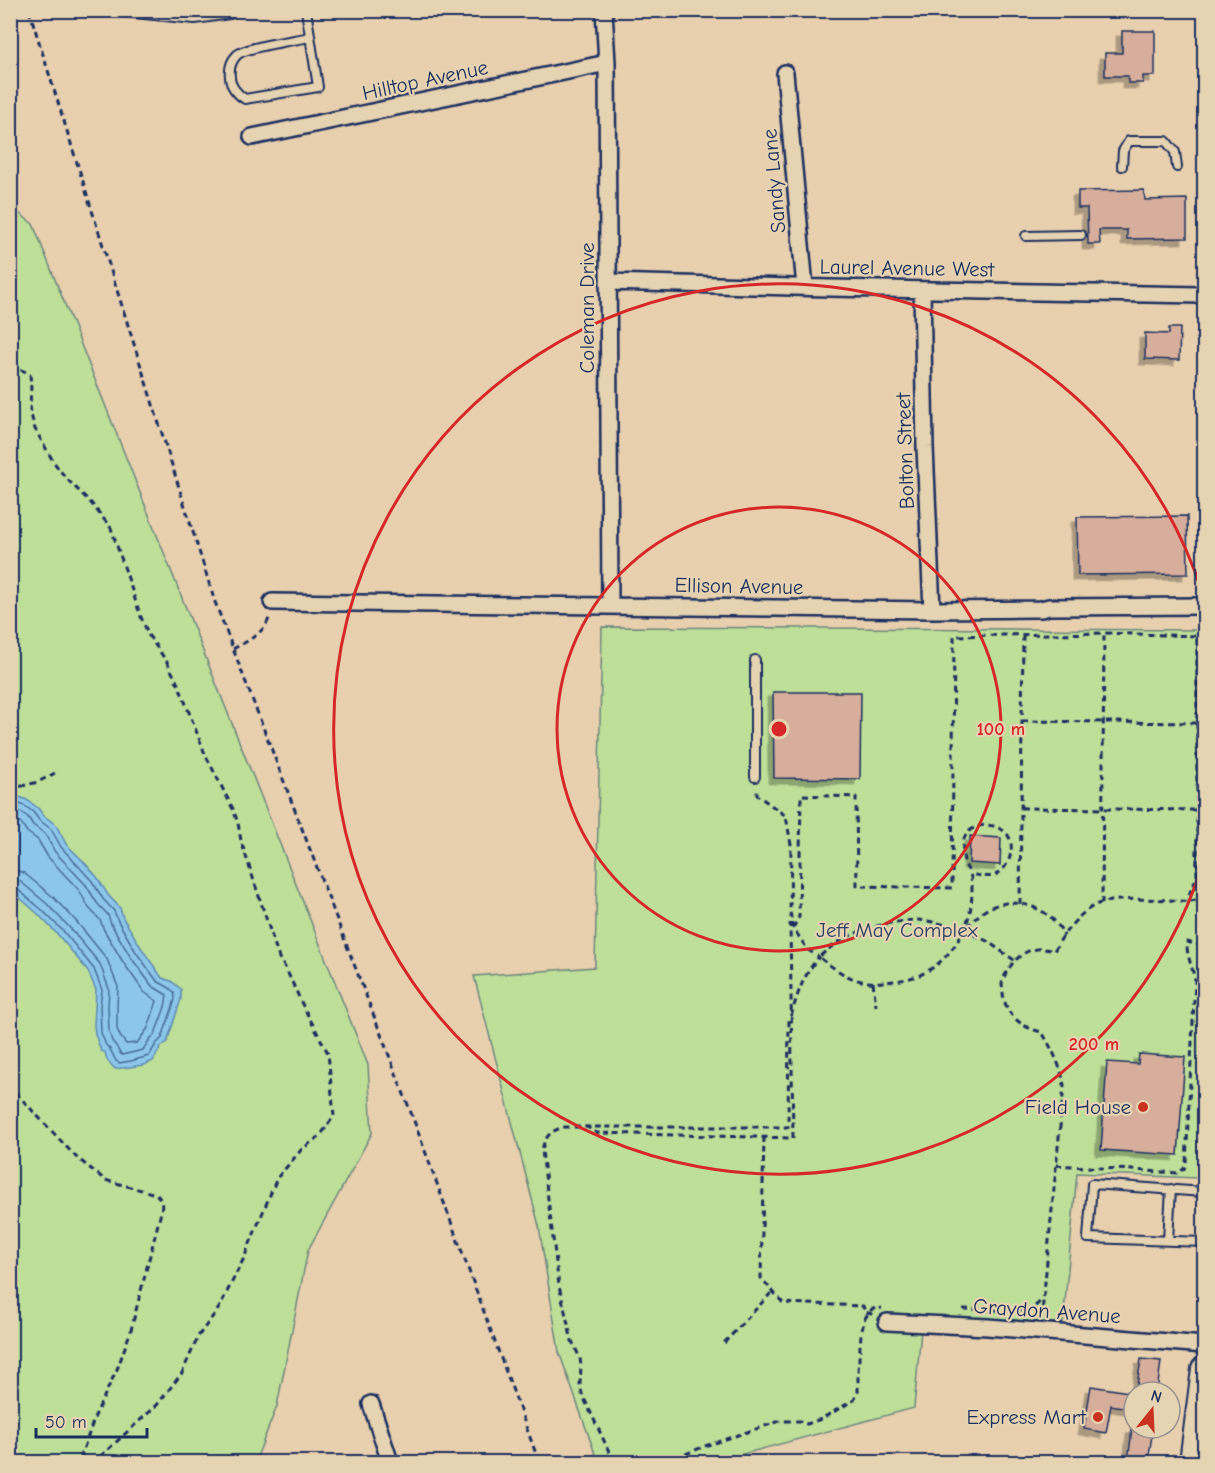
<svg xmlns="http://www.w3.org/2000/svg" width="1215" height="1473" font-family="'Comic Neue',sans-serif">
  <defs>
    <filter id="shadow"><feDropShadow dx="-5.5" dy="5.5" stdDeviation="0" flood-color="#0004"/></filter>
  </defs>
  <rect width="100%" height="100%" fill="#e8cfae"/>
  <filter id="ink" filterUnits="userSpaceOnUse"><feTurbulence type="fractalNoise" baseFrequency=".0167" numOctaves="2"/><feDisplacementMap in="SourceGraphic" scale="12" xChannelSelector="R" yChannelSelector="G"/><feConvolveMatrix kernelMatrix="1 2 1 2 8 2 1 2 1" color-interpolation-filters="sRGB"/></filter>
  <g filter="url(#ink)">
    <path fill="#bddf98" stroke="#6c877b" stroke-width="1.5" d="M10,206L33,224L368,1065L372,1133L308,1250L277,1406L255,1462H11Z
      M602,627L1204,630V778L1198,1178L1077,1173L1063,1323L922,1319L914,1408L713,1462H598L559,1352L539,1226L474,976L595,967Z"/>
    <path fill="#8cc7eb" stroke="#5f8ab3" stroke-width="1.5" d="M17,796L27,800L38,808L43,815L56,825L66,844L83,861L97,877L108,895L120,908L123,918L142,949L162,978L171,981L181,989V999L167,1042L161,1047L153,1061L144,1065L115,1069L107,1060L105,1052L101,1051L95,1034L94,1025L96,990L88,971L59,936L37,913L11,890V797Z"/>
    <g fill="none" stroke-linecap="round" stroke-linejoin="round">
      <path stroke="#486c96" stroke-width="1.5" d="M10,802L17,803L25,806L33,812L39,820L51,829L61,847L92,881L103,899L114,911L118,921L136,952L157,981L168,987L174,992L175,999L172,1009L162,1038L156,1044L149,1056L131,1061L119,1063L116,1061L110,1049L106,1045L101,1033L100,1006L102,990L94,969L64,932L41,909L16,888L10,887
        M10,810L21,812L28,817L33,825L45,834L55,852L86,885L97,903L108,915L111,924L130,956L152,986L167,995L165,1007L155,1034L150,1039L143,1050L122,1055L120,1053L116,1046L112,1041L109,1031L108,1006L109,989L100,964L69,927L46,903L21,882L10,879
        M10,819L16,820L21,823L27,832L38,840L48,857L79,890L89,908L100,920L104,930L123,962L144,992L157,1001L148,1028L137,1043L126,1044L120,1036L117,1029V1007L118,987L107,959L76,921L52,896L24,873L18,871L10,870"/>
    </g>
    <path fill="#d7ad9b" stroke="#1b2f5e" stroke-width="1.5" filter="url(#shadow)" d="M1122,31H1155V76H1143V83H1128V76H1105V53H1122Z
      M1144,190L1145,200L1187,199V238L1127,239V230H1099L1100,244H1088L1087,208H1078V191Z
      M1169,328H1180L1179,360L1145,359V333L1169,334Z
      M1187,516L1188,574L1078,575L1077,517Z
      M773,692H861L860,779L774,778Z
      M970,836L1001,838L1000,865L969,863Z
      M1139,1054L1185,1057L1178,1155L1101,1150L1107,1062L1138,1064Z
      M1141,1359L1161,1361L1157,1392H1136Z
      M1091,1386L1134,1393V1409L1111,1405L1106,1433L1084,1429Z
      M1132,1428H1153L1148,1462H1128Z"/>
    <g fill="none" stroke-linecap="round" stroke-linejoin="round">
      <defs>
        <path id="lane" d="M103,10L195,19L230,14L234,10
          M306,10L318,87L245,99C238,95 230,86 230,77C229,69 231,61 237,55C245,47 296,40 310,37
          M1122,166L1123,151L1129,141H1166L1175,152L1177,167
          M1026,236L1081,235
          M755,660V777
          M1204,1192L1092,1184L1088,1238L1204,1242
          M1168,1240L1171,1189"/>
        <path id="street" d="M604,10L607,63L610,606
          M785,73L805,287
          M252,137L607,63
          M608,282L829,288L1200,295L1204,294
          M922,290L925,447L932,610
          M272,602L932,610L1041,609L1049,607L1204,606
          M887,1322L988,1327L1204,1345
          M371,1404L390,1462"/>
        <path id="primary" d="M1192,1462L1204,1369"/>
      </defs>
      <use href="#lane" stroke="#1b2f5e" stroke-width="12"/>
      <use href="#street" stroke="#1b2f5e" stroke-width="20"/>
      <use href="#primary" stroke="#1b2f5e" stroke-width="28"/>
      <path stroke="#1b2f5e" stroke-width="3" stroke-dasharray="6 4.5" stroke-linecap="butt" d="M29,10L215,602L410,1110L539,1462
        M10,372C19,369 23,369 30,375L31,384L30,411L35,429L53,461L65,477L91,503L111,528L141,617L149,636L167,662L179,686L205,754L233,809L238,823L241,841L279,958L286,969L303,1006L328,1053L334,1116L320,1136L302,1149L277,1178L244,1258L219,1308L199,1335L182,1373L157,1405L94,1462
        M233,649C247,641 266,633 270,615
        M1022,721L1197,723
        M10,789L38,782L55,773
        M1021,808L1197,810
        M1020,904L1023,635
        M1102,904L1104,633
        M793,928L799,917L801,795L856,797L857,886L952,888L954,636L1104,633L1197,636V875C1194,885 1189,891 1188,901
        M964,930C949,926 934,921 918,920C909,920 899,922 890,923C862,929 840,938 819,957C833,968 849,980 867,982C882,983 903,981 917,976C945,966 967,934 971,906C972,896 973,883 970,874C969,871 967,869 966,866C962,859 962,847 964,839C970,822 996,821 1007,834C1016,845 1010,867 997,874C989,879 979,875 970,874
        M1014,960L987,941L964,930C972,922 979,913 989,908C1015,895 1053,908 1064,936
        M873,982L876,1006
        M10,1084L15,1092L76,1157L105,1180L156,1194C164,1202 162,1206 160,1216L131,1330L118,1367L95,1416L79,1462
        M585,1126L597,1133L793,1138L790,923
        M764,1137L761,1278L783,1303L863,1306L865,1312L875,1315
        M1056,1165L1177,1173L1184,1169L1186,1163L1195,981C1193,968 1186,955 1187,942L1199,945L1204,949
        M963,1309L1022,1311L1032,1309L1043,1299
        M1039,1317L1042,1313L1064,1085C1061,1066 1052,1049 1042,1032C1022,1028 1005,1015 1003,993C1003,992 1002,984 1002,984C1003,978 1007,971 1010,967C1021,951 1036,945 1054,951C1063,934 1079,912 1098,904C1114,898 1150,899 1168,900C1182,901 1192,903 1204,897
        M724,1343L773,1291
        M614,1462L582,1394L580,1384L581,1366L580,1358L572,1341L559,1286L542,1151C544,1137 551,1130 565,1127H788L789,1018L792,1013C798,992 804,974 819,957L808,950L793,928L790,912L791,845L786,816L757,795V788
        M666,1462L705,1446L780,1421H800L807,1424L821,1419L854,1400L858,1392V1371L861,1334L865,1318L872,1309L882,1308"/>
      <use href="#lane" stroke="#e6d3b1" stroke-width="8"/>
      <use href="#street" stroke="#e6d3b1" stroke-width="15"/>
      <use href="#primary" stroke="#e6d3b1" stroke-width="24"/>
    </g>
  </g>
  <g fill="none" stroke="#d62828" stroke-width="3">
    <circle cx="779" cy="729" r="222"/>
    <path d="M1203 863A445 445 0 1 1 1203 595"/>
  </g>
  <g fill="#c8321e" stroke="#e6d3b1" stroke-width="2">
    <circle cx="1143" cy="1107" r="6"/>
    <circle cx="1098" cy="1417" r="6"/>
  </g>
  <g text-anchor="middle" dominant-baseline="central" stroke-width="4.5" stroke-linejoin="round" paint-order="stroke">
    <g font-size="21" fill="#1b2f5e" stroke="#e6d3b1">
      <text transform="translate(425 80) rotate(-12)">Hilltop Avenue</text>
      <text transform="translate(774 181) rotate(-95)">Sandy Lane</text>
      <text transform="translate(907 268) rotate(1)">Laurel Avenue West</text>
      <text transform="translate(587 308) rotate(-90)">Coleman Drive</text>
      <text transform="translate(905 451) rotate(-92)">Bolton Street</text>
      <text transform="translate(739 586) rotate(1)">Ellison Avenue</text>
      <text transform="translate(1047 1311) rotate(4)">Graydon Avenue</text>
    </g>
    <g font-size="21" fill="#2b4164" stroke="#e6d3b1">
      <text x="897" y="930">Jeff May Complex</text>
    </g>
    <g font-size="21" fill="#1b2f5e" stroke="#e6d3b1" text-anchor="end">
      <text x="1131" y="1107">Field House</text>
      <text x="1086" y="1417">Express Mart</text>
    </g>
  </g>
  <circle cx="779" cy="729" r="9" fill="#d62828" stroke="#e6d3b1" stroke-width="3"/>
  <g font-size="18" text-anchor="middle" font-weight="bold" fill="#d62828" stroke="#e6d3b1" stroke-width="4.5" stroke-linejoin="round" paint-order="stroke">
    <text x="1001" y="735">100 m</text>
    <text x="1094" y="1050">200 m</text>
  </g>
  <rect width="1215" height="1473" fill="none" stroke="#e6d3b1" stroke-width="36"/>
  <rect x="18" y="18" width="1179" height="1437" fill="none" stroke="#1b2f5e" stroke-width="2" filter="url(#ink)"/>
  <g transform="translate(1152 1410) rotate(18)"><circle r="28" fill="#e6d3b1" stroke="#959190" stroke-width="1.5"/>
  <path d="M0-4.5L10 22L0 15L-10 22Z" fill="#c8321e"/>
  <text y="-9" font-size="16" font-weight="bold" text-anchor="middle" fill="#1b2f5e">N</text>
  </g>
  <path d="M36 1428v9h111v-9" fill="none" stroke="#1b2f5e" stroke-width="3"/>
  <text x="45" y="1428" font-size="18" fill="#1b2f5e" stroke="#e6d3b1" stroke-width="4.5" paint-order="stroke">50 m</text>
</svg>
